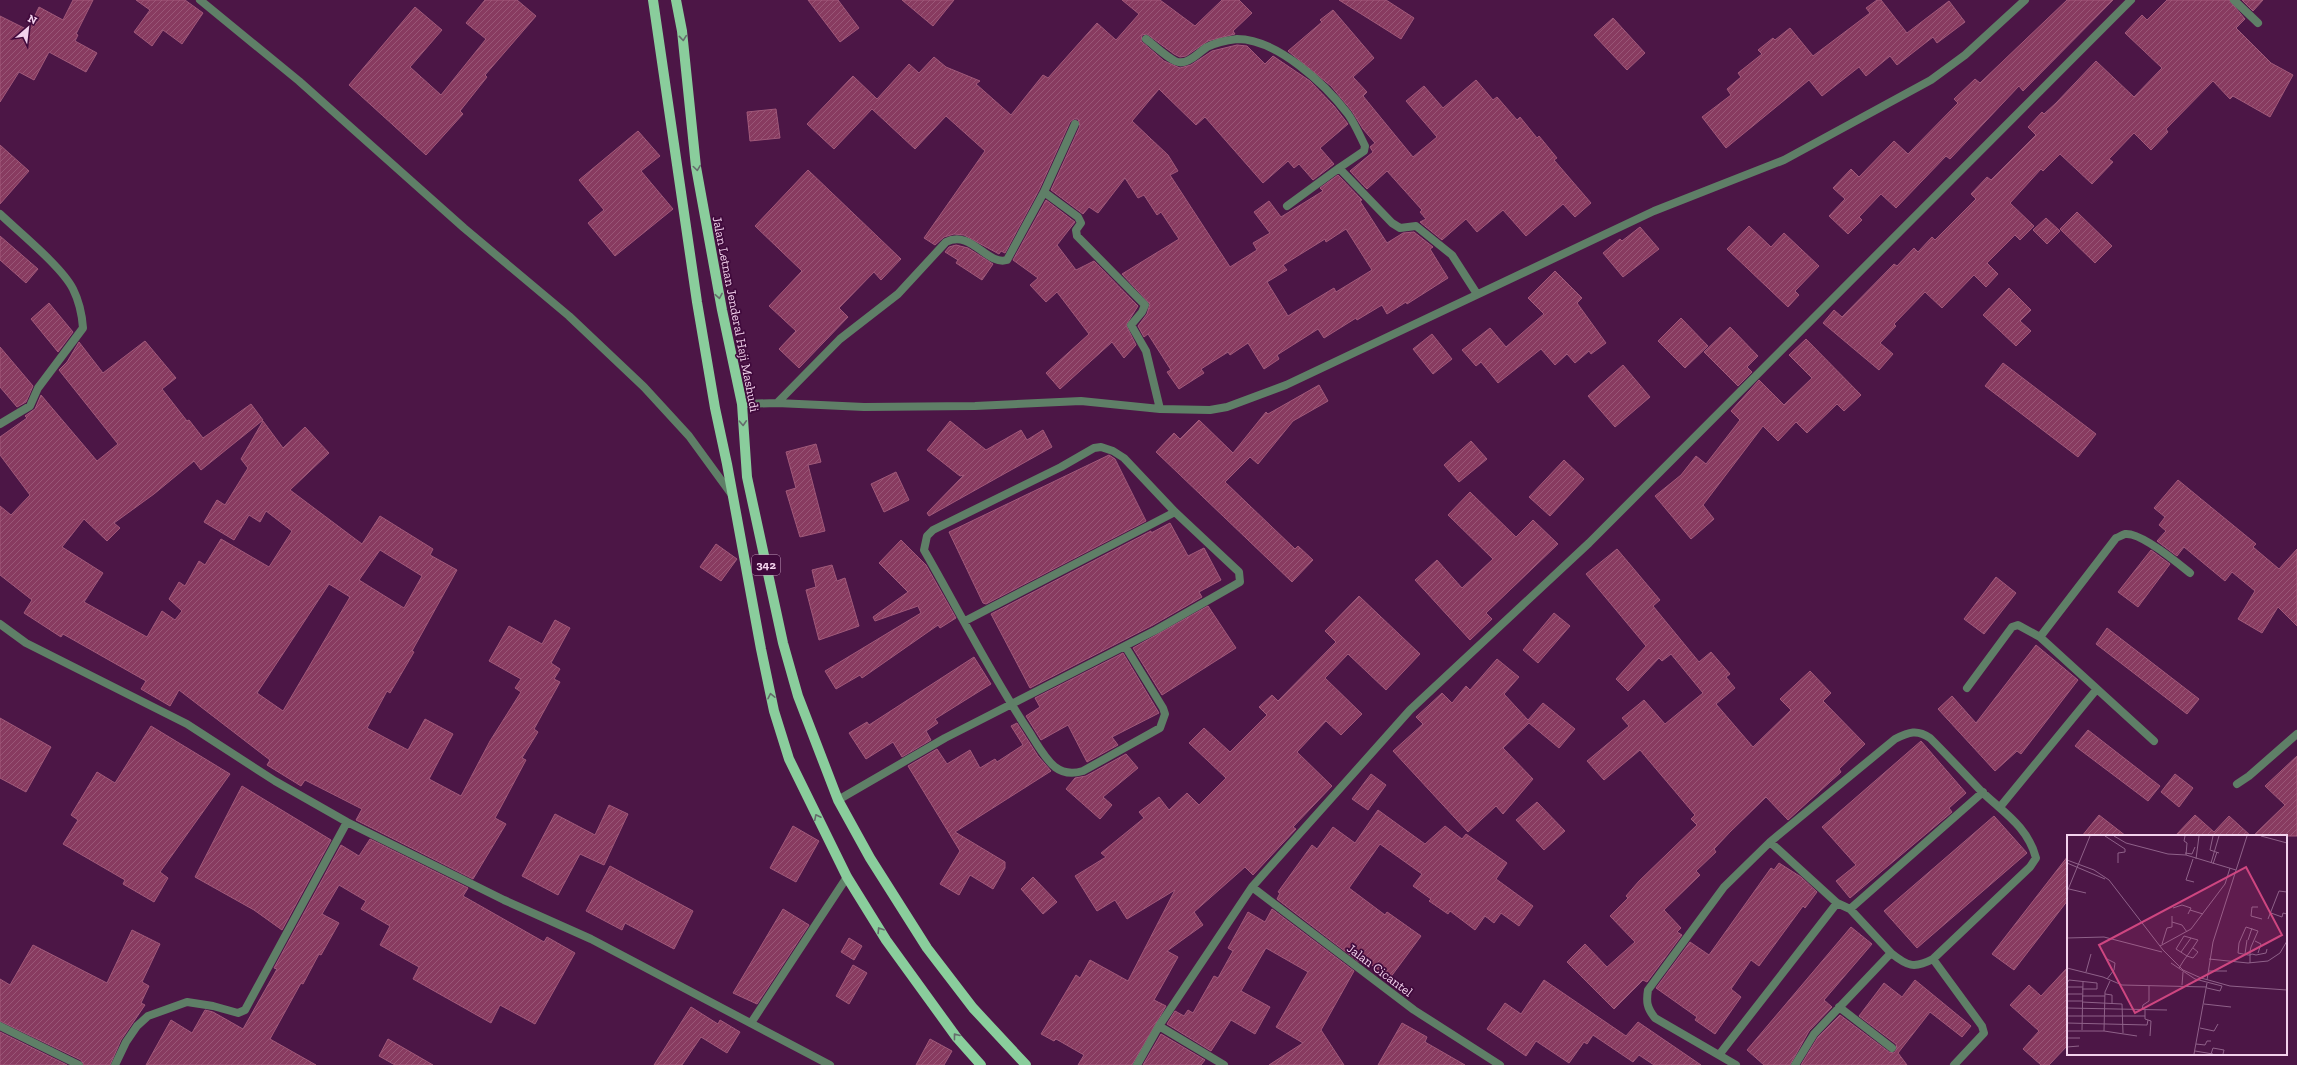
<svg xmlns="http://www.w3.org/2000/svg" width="2297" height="1065" font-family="'Zilla Slab',serif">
  <defs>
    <pattern id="building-hatch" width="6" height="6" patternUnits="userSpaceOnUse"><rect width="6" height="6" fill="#883b60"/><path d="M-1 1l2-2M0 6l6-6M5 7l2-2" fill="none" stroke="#995677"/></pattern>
  </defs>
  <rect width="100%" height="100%" fill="#4c1646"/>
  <path fill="url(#building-hatch)" stroke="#a1597a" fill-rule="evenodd" d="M73,0H93L76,34L78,35L75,41L97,53L86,72L49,52L34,80L19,72L0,102V16L28,30L39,7L63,20Z
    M136,0H185L203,13L182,44L163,30L152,46L134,32L150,10Z
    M485,0H517L536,16L485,75L487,77L460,111L463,114L426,155L349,85L415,7L442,30L410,67L441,95L486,39L466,23Z
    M808,0H838L859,28L840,42Z
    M902,0H954L933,26Z
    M1122,0H1160L1195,26L1222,0H1239L1252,13L1233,31L1235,34L1208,41L1186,56L1180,57L1174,54L1147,34L1142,35L1141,41L1164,61L1180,68L1191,65L1212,51L1237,45L1247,46L1265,64L1273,56L1310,81L1334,106L1348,124L1320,148L1334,164L1313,180L1299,164L1294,168L1288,161L1263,183L1205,117L1196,125L1159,89L1132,121L1168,155L1178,171L1170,175L1230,267L1257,250L1253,243L1270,233L1254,212L1269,201L1281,217L1323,191L1320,188L1338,175L1362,200L1360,201L1387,243L1403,233L1414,232L1433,247L1430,249L1448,278L1407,304L1406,302L1387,314L1382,305L1357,320L1356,318L1324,338L1318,329L1277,355L1279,359L1264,369L1248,343L1230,355L1228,352L1201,369L1204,373L1179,389L1167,372L1171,370L1148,334L1144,337L1138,326L1147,314L1150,304L1122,274L1179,239L1161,212L1157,215L1144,195L1138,198L1125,178L1098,213L1089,207L1083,214L1051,190L1080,126L1078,119H1074L1070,122L1039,190L1005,253L1001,251L999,254L964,235L954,234L944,237L935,245L924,238L985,151L946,116L915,149L872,109L834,149L807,124L853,76L877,99L909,64L919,73L934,57L946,67L980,81L976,84L1011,115L1043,75L1048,78L1097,23L1116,40L1139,14ZM1346,229L1372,270L1336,292L1334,288L1288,316L1267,282L1287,270L1283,265L1325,239L1326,242Z
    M1339,0H1386L1414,18L1401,39Z
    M1877,0H1881L1907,33L1949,1L1965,22L1937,43L1933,37L1897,65L1890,56L1866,76L1859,67L1822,96L1809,80L1726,148L1702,117L1731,95L1727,89L1741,77L1738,73L1762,54L1758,50L1773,38L1775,40L1790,28L1813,56L1870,13L1866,8Z
    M2067,0H2113L2023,91L2019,86L1950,159L1946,156L1896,208L1881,194L1859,217L1862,220L1848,234L1829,216L1845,199L1833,188L1851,169L1859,177L1894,141L1908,154L1958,103L1954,99L1975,79L1980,83Z
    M2167,0H2229L2245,19L2236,28L2271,63L2293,75L2270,117L2233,96L2230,99L2213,81L2166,129L2168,132L2151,150L2134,133L2109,159L2113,162L2092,184L2060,154L2043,171L2041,169L2010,203L2034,226L2020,240L2015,235L1987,263L1998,274L1986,287L1974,275L1942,308L1925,292L1894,324L1896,326L1880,343L1893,354L1879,370L1823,323L1834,310L1842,317L1894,264L1897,266L1914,248L1918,252L1932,237L1935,240L1976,199L1971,194L1987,177L1991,180L2036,135L2028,127L2042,112L2044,114L2056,103L2096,61L2134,97L2162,68L2125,33L2142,15L2147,20Z
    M2242,0H2263L2253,11Z
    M1333,10L1374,58L1353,77L1367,92L1363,96L1413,157L1437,137L1406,101L1424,86L1443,108L1476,80L1493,100L1497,97L1517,120L1520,117L1537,138L1539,136L1557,158L1554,160L1591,203L1575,217L1563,204L1526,236L1503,210L1477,232L1466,219L1442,240L1420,222L1426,219L1420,212L1422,210L1387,171L1367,189L1350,171L1373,152L1370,147L1375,143L1363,129L1352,111L1331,86L1288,51L1322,22L1320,20Z
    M1613,18L1645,53L1627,70L1594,35Z
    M776,109L780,138L750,141L747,112Z
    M638,131L660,156L641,171L673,209L615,256L588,223L604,210L579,180Z
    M0,145L29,171L0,204Z
    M808,170L901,259L881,280L874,272L839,308L848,317L799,368L779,349L796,331L769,306L802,271L755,226Z
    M1046,200L1075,222L1057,245L1076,270L1094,261L1138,306L1126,325L1136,345L1124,358L1112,342L1060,389L1046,373L1089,334L1057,292L1046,302L1030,285L1038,278L1013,260Z
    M2077,212L2112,246L2095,263L2060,229Z
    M2046,218L2060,231L2047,244L2033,230Z
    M1749,226L1771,247L1784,233L1819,266L1795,291L1799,295L1788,307L1727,249Z
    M1640,227L1659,249L1623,277L1603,253L1620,239L1622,241Z
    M0,236L38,269L26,283L0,260Z
    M956,245L968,248L993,264L982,280L956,263L958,260L945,252L949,247Z
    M1555,271L1582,298L1577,303L1606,343L1591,354L1589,351L1575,363L1567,354L1555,365L1541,349L1498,383L1481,362L1476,366L1462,350L1490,328L1506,347L1544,314L1528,298Z
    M2009,288L2031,310L2020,321L2031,331L2016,346L1983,315Z
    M49,303L73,332L58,352L31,319Z
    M1681,318L1708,346L1685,368L1658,341Z
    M1730,327L1758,356L1747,367L1752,372L1738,386L1704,352Z
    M1432,334L1452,359L1433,374L1413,349Z
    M1806,339L1861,395L1844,411L1837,404L1807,433L1796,422L1778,441L1763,426L1703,505L1714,519L1691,539L1655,496L1681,475L1696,456L1706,464L1740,420L1731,411L1759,380L1784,405L1812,378L1789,355Z
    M145,341L176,378L162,389L187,421L189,420L203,438L251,404L263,420L201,470L194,461L154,494L114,523L120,528L107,541L84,519L62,547L103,573L84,602L147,637L162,611L175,620L182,611L169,599L179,582L185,586L199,561L205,565L221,539L269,567L292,531L266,511L260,522L249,515L234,540L204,522L217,500L225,505L248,468L241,459L263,421L283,448L305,427L329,453L290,490L362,544L380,516L433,549L430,555L457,570L412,651L414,652L390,693L387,691L367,728L408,750L425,719L453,734L429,779L461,796L490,741L521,692L515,688L521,679L489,661L509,626L542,644L555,620L570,628L551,663L560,669L554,679L560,682L534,729L538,732L522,758L526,760L495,818L506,824L473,879L356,820L362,809L305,780L301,786L267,765L270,760L179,690L170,706L141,689L146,681L63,634L61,637L24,613L32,600L0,575V506L11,515L30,495L0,455V437L27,418L25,416L35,409L41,395L97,461L118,444L59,370L67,362L79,342L103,373ZM380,550L422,576L404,608L359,580ZM329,584L350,597L283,711L257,693Z
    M0,347L33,386L26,402L17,407L0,387Z
    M2003,363L2096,434L2078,457L1985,386Z
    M1623,365L1650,397L1615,427L1588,396Z
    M1319,385L1328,401L1293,421L1258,464L1250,457L1225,482L1295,549L1298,546L1313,560L1292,582L1156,452L1174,433L1180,439L1199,420L1233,453L1266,412L1268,414Z
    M950,421L986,450L1021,430L1027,440L1043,430L1052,447L929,516L927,513L964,475L960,476L927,450Z
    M1471,441L1487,459L1459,482L1444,465Z
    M816,444L821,462L808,465L825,531L800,537L786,491L796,488L786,452Z
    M1109,455L1115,459L1146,521L986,604L983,603L949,532Z
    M1564,460L1584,479L1550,516L1529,497Z
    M896,472L909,500L884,512L871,484Z
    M2178,480L2256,544L2253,547L2279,569L2297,549V626L2278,607L2262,633L2238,619L2255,591L2232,572L2225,581L2184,547L2177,556L2157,541L2166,531L2159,525L2165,517L2154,508Z
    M1470,492L1516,537L1533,520L1558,544L1486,613L1492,619L1470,640L1415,580L1437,560L1462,588L1493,559L1448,515Z
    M1170,523L1188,556L1204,548L1221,580L1199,592L1202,597L1153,625L1030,688L991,614L1151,531V533Z
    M901,540L926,565L956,618L940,628L938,625L862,678L860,675L836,689L825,671L921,613L918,606L875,621L873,617L908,592L879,563Z
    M716,544L737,559L721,581L700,567Z
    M1617,549L1660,600L1653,606L1699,662L1711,652L1730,674L1726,677L1735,688L1716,704L1753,747L1791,710L1780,699L1810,671L1831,693L1823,701L1865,744L1839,769L1841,772L1788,820L1766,797L1730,832L1714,849L1716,852L1696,871L1700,875L1664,910L1681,928L1677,932L1682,935L1647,982L1643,980L1614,1009L1567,962L1585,944L1607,967L1635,942L1610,916L1628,898L1626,896L1639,881L1697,825L1691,819L1695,815L1640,750L1604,780L1587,761L1629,726L1622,718L1644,700L1665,724L1703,693L1671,654L1662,661L1659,658L1628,691L1616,679L1646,646L1586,574Z
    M2151,550L2170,564L2138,607L2118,592Z
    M832,565L837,581L845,578L859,626L819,640L806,590L816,587L812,570Z
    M1996,577L2016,593L1984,634L1964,619Z
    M1359,596L1420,654L1386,690L1348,654L1325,678L1362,714L1341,735L1326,721L1297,752L1332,786L1293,827L1296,829L1253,875L1245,867L1194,912L1203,925L1167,951L1178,957L1154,1000L1166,1006L1132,1065H1078L1084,1055L1056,1039L1054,1041L1041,1034L1076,975L1080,978L1090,960L1128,981L1175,890L1127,919L1115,900L1097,911L1075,876L1106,857L1101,853L1144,818L1139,812L1159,797L1169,810L1187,793L1199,805L1226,778L1189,743L1204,728L1230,752L1267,715L1259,707L1272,695L1278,701L1336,642L1325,631Z
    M1208,606L1236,648L1162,695L1133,648Z
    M1554,613L1570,626L1538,663L1523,650Z
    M2107,628L2199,699L2187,714L2096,644Z
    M2036,645L2078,680L2021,754L2017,751L1995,771L1938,709L1952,696L1976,723Z
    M1123,653L1159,713L1112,737L1118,745L1087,762L1068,725L1041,740L1026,716L1040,707L1035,698Z
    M974,657L991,684L935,719L938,723L926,731L931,740L902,757L893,742L866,759L849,733L867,722L869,725Z
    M1497,659L1519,677L1504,694L1528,720L1543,703L1575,729L1559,748L1529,723L1503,748L1533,779L1503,814L1496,806L1468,832L1393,751L1423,724L1416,717L1442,693L1452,703L1466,686L1470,690Z
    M0,718L51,747L26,792L0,778Z
    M1017,723L1038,756L1051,771L955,832L1005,862V868L993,889L970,875L959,895L940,884L960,851L908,766L937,749L947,764L970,750L980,768L995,759L997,762L1023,745L1011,726Z
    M151,726L230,774L160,872L168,878L154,902L123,884L125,880L63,844L78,820L71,815L97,772L115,783Z
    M2088,730L2160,786L2148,801L2075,746Z
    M1921,741L1966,793L1949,808L1952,812L1850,898L1836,881L1856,865L1822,827Z
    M1126,754L1138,768L1103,797L1112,805L1100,819L1066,789L1075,778L1086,776Z
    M2297,756V836H2253L2285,805L2265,786Z
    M1371,774L1386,785L1368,810L1352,799Z
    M2175,774L2193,788L2179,807L2161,792Z
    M242,786L331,840L282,930L254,910L195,877Z
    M1537,802L1565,831L1544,850L1516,820Z
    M609,805L628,814L604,865L580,854L558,895L522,876L555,814L595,835Z
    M1378,810L1425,844L1445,826L1462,839L1466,834L1507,863L1496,879L1533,906L1519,926L1501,913L1494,923L1485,916L1475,930L1450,911L1448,914L1429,901L1431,899L1413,886L1422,874L1380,844L1349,888L1385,915L1387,912L1421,936L1390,978L1362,958L1359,962L1277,899L1280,893L1278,892L1312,845L1317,849L1333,827L1355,843Z
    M2099,815L2126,836H2082Z
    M2195,815L2214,832L2229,816L2251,836H2175Z
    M1994,816L2027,853L1917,948L1884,911Z
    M793,826L819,841L796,882L770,868Z
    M370,839L468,888L463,896L544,942L547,937L575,953L535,1024L500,1005L491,1023L413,979L419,967L380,945L390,926L361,909L366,901L339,885L322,914L339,923L321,955L319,954L303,984L301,983L270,1039L316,1065H146L171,1020L192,1033L205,1010L213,1012L243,1029L277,969L274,968L341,845L359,856Z
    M2068,856V900L2014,970L1992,954Z
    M1779,863L1801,877L1817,892L1805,908L1803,906L1759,966L1751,960L1731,989L1741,997L1715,1034L1695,1020L1697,1017L1656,988L1690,942L1709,955L1771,868L1774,870Z
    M610,866L693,911L674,949L625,923L622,930L586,911Z
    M1033,877L1057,902L1043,914L1021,889Z
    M783,909L809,925L757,1004L733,993Z
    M1272,909L1354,971L1321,1030L1344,1065H1269L1303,1043L1276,1027L1308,972L1266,948L1241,991L1270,1007L1255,1034L1231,1020L1211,1051L1167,1024L1175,1011L1184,1016L1188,1010L1193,1013L1214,976L1218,978L1233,951L1228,948L1248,912L1265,922Z
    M1851,927L1872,944L1824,1000L1832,1007L1809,1031L1790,1065H1764L1747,1050Z
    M132,930L160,944L142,982L149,986L141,1003L145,1005L121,1040L110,1065H84L81,1060L0,1021V979L10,985L33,945L107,983Z
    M849,938L862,946L854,960L841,952Z
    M853,965L867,973L849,1004L836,996Z
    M2068,967V1045L2049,1065H2041L2023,1049L2039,1031L2010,1005L2029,985L2041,996Z
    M1544,980L1626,1036L1638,1022L1701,1065H1654L1639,1055L1633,1062L1593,1035L1587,1044L1584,1042L1569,1063L1536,1041L1526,1056L1487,1029L1505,1003L1521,1014Z
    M1915,980L1971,1026L1962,1037L1930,1012L1898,1053L1907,1065H1801L1818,1037L1840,1015L1889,1052L1894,1053L1897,1049L1896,1044L1859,1016L1884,983L1902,997Z
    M691,1007L718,1024L720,1020L740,1032L727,1053L701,1037L682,1065H654Z
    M1402,1023L1427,1037L1425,1042L1465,1065H1378Z
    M0,1032L67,1065H0Z
    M1161,1034L1205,1060L1201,1065H1143Z
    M388,1039L433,1065H395L379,1056Z
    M930,1039L952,1051L944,1065H916Z"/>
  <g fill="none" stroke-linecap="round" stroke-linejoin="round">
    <path stroke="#5f7f67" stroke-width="8" d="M200,0L299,81L464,228L569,316L644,387L689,436L732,495
      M2234,0L2258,23
      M1146,39C1155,46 1165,56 1175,61C1187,67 1199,52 1207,47C1215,43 1229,40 1237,39C1277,39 1325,84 1348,114C1355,124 1360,136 1365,146L1364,151L1339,168
      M1044,192L1078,217L1081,223L1076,230L1077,236L1145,305L1142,312L1131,325L1146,351L1160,409
      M1287,206L1339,168L1392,223L1400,228L1416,226L1452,255L1477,294
      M0,214C19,232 62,267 73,289C79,301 82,314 83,328L38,388L30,406L0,424
      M777,403L840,339L898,294L946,242C971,229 987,266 1007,260L1044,192L1075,124
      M742,404L777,403L864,407L975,406L1081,401L1160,409L1210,410L1227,407L1286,385L1654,211L1784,160L1931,80L1965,55L2025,0
      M965,621L1175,512
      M0,624L26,643L187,724L275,781L347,822L504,900L591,939L830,1065
      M1967,688L2012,627L2018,625L2040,637
      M2154,741L2040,637L2116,538C2119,537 2122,535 2125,534C2141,532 2178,563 2190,573
      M2237,784L2249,776L2297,734
      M838,800L945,738L1156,630L1240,582L1239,572L1175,512L1124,458L1113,451L1101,447L1094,448L1061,467L933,530L927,536L924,550C958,609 989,671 1026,727C1035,740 1043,757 1055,767C1064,774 1073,774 1083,771L1160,728L1165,714L1163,708L1125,646
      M2000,807L2096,690
      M1770,842L1837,903L1850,909L1891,953
      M1252,887L1414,1010L1500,1065
      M1850,909L1983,792
      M1933,959L1982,1026L1984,1033L1954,1065
      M1839,1007L1892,1048
      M751,1023L847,877
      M0,1026L79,1065
      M1159,1026L1224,1065
      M1719,1055L1837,903
      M115,1065L126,1042L137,1026L148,1016L187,1002L213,1006L238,1013L245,1010L347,822
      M1137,1065L1159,1026L1252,887L1410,710L1589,543L2131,0
      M1736,1065L1655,1018C1647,1008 1646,1002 1648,990L1724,887L1770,842L1895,739C1909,732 1917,729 1930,738C1947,755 1964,773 1981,791C2003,812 2028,827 2036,858L2030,867L1933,959C1914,969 1907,966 1891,953L1814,1034L1795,1065"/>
    <path stroke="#8acd9c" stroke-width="10" d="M653,0L697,302L715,408L727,464L761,649L774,711L789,759L847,877L886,940L957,1038L981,1065
      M676,0L682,31L696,167L722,310L742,404L747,477L783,643L798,696L838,800L870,858L927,948L973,1008L1026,1065"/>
  </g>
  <defs><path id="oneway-chevron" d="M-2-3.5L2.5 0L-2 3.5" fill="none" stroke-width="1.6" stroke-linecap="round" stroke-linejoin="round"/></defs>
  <g stroke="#656c6c">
    <use href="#oneway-chevron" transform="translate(683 38) rotate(84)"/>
    <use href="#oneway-chevron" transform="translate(697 168) rotate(82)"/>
    <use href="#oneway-chevron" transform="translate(719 296) rotate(80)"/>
    <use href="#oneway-chevron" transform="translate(743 423) rotate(87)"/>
    <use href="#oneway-chevron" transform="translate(771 696) rotate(-102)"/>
    <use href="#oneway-chevron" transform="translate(817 817) rotate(-116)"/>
    <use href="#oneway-chevron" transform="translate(880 930) rotate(-122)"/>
    <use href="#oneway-chevron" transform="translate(956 1036) rotate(-128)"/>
  </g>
  <g text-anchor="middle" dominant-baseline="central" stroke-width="3.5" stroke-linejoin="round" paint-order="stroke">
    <rect fill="#400a3c" stroke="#bd96b8" stroke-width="1" x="752" y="555" width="28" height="20" rx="3"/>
    <g font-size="12" font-weight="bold" fill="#f3d2ed">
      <text x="766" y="565">342</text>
    </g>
    <g font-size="13" fill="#f3d2ed" stroke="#400a3c">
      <text transform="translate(736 314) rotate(79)">Jalan Letnan Jenderal Haji Mashudi</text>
      <text transform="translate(1380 970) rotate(37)">Jalan Cicantel</text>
    </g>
  </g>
  <g transform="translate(2067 835)">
    <rect width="220" height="220" fill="#4c1646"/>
    <path fill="none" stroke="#8f6189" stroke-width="1" d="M38,1L58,14V17L51,18V28M47,1L59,8L101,19L119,20L169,35M118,1L117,6L120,8L119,20M146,1L143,15L152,18M194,1L220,8M118,18L125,19L128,12M126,24L119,45L127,47M129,24L132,1M0,25L27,35L42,45L96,115L116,135L134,143L163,151L220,155M0,28L38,44M144,28L152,1M146,29L150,17M2,54L19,58M0,57L23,1M191,72H185L184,81L195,84M106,73L115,70L124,73L123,75M204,78L215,82L216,78L220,79M121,79L123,75L136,79M201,84L212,56L220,57M105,87L115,90L120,97M0,103L37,102L95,117M181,105L185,93M188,106L194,109L191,118M95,109L100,93L105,92V81M93,111L124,94L158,49L163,33M114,117L124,103M178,119L180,105M38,123L48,128L47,135L40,144M142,124L181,128L201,126L213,118L220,106M104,128L128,144L155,151M183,128V116L184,112L191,96L179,92L172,108L171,118L181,120H183L185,119L189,120L199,118L200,114M0,133L36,142L55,150L140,152M112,133L117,125L120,121L127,111L131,105L117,101L109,114L120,121L126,123L131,117L126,113M141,136H160M19,137L24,119M140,145L146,107L180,1M0,148L2,145L30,148V154H15M115,150L116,137M0,152H16M140,153L153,156L155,151M0,159H15M38,159L45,160V168M15,161H38M0,166H15M15,167L55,169L56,198M137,169L164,172M0,173L100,175M75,175L76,170L82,166V151M78,175V184L84,186L83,201M0,181H78M0,188L80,190L81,185M133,193L147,196L151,189M15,195L16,147M0,196H37L70,201M37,196L38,157L43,146M0,203H13M129,209L138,210L140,206H144M0,212L12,211M128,216L146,219M127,219L140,148M144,219L146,213L157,215L156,219"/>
    <path fill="#ce4680" fill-opacity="0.15" stroke="#ce4680" stroke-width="2" d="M179,32L215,100L68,178L32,110Z"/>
    <rect width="220" height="220" fill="none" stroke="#f3d2ed" stroke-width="2"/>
  </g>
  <g transform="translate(28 28) rotate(28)" stroke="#400a3c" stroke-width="3" paint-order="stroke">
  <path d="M0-3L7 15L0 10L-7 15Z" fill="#f3d2ed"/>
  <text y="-6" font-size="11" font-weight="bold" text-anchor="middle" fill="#f3d2ed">N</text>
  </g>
</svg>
